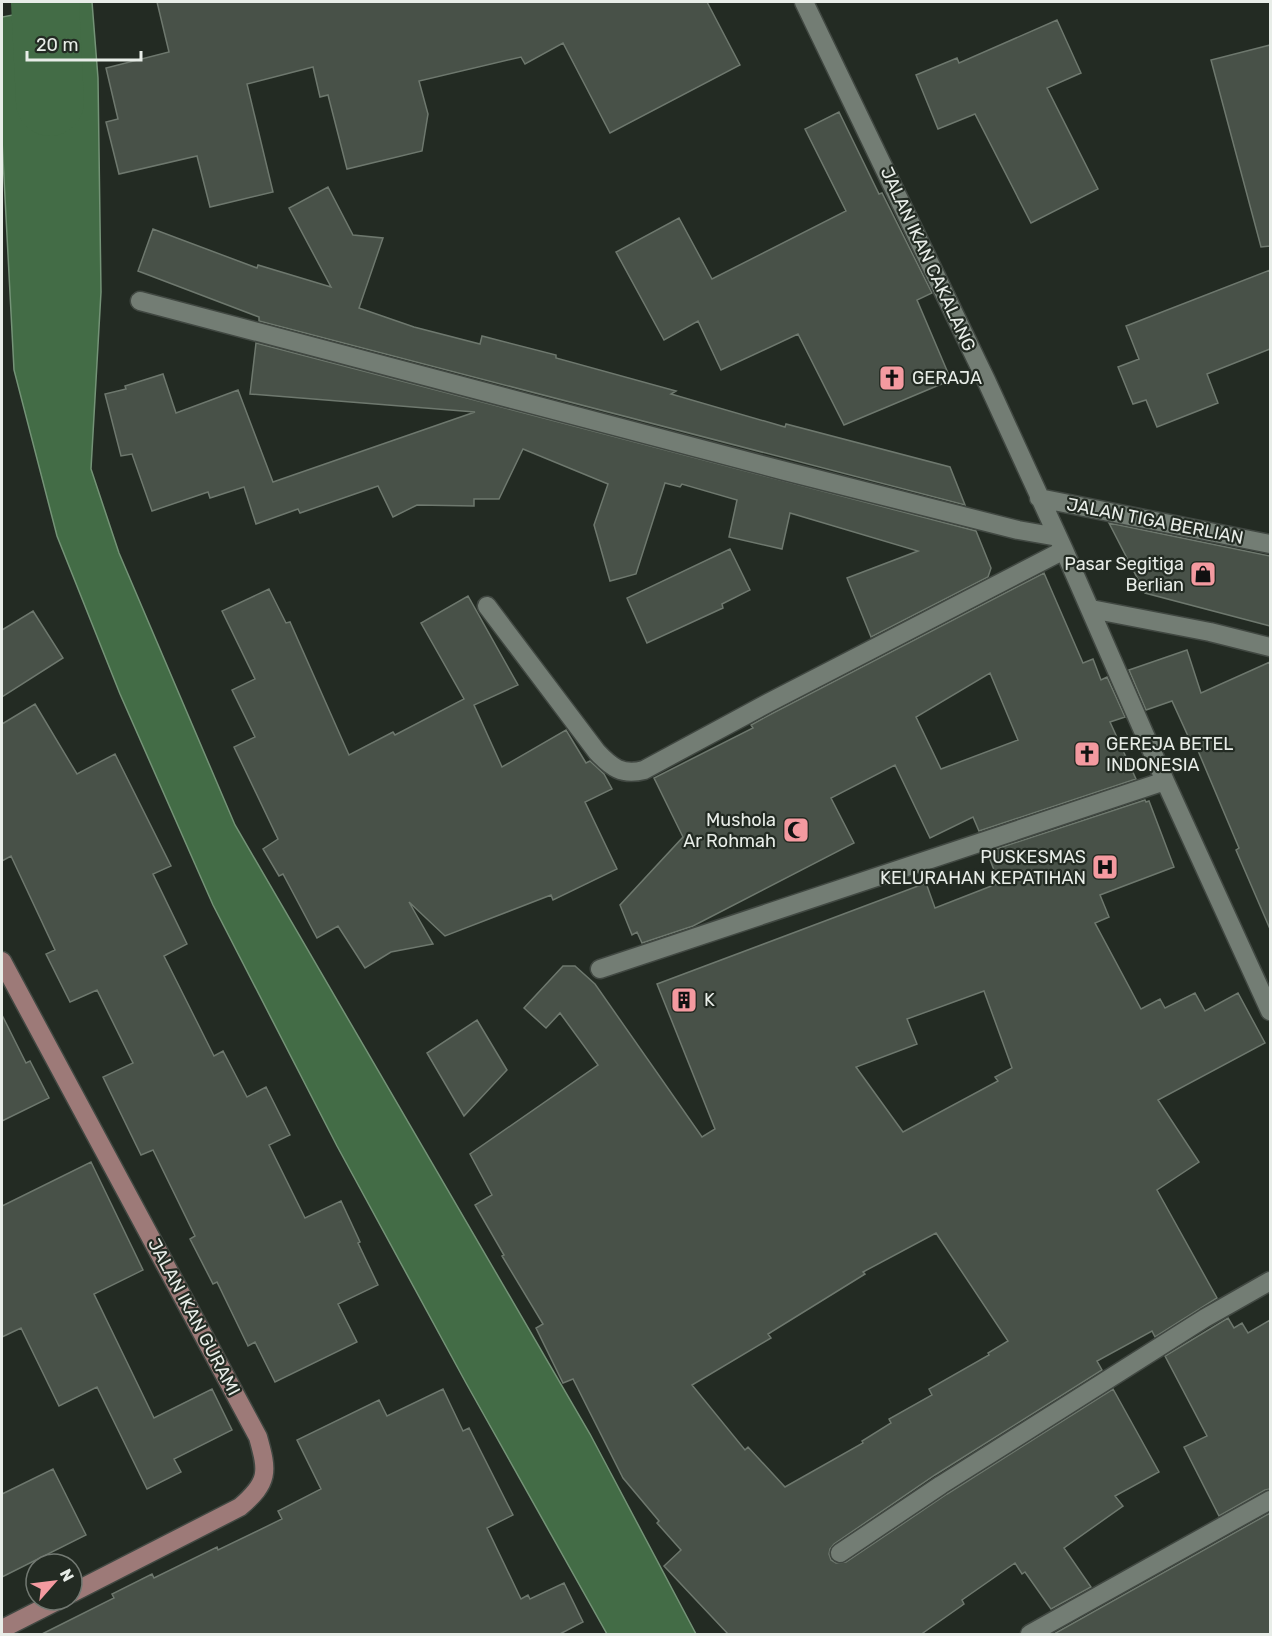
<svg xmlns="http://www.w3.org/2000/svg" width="1272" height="1636" font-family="Rubik,sans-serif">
  <rect width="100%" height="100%" fill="#232b23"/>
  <path fill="#436c46" stroke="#749377" stroke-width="1.5" d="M80,2H92L98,78L101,292L91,469L119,553L235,825L590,1434L696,1634H607L466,1383L337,1146L213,905L120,694L57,536L14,370L2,140V17Z"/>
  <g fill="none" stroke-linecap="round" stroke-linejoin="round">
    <path stroke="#436c46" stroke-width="68" d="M45,2L50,102"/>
  </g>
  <path fill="#485148" stroke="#6e786e" stroke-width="1.5" fill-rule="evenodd" d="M157,2H707L740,65L610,133L563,43L525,64L521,57L419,81L428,114L422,151L347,169L328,95L320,97L313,67L247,84L273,192L210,207L197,156L119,174L106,122L118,119L106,68L169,52Z
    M1057,20L1081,73L1047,88L1098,189L1031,223L975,114L938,129L916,75L957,58L959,63Z
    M1270,45V246L1261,247L1211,60Z
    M839,112L879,194L882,193L932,293L917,300L951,380L844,425L798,334L721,370L698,321L664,340L616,252L679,218L712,279L846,211L805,129Z
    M328,187L353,235L383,238L359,308L414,327L480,344L482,336L556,355V358L676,391L671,394L785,427L786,424L950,467L965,505L259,321V317L138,271L153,229L257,268L258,265L331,287L289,208Z
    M1270,270V349L1207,374L1218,403L1157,427L1146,400L1133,404L1118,367L1139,359L1126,326Z
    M256,343L976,531L991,568L988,577L871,637L847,578L918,551L790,513L782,549L729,537L737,500L682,484L680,487L665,483L636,574L610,581L594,525L608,484L523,449L499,499H474V506L417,505L393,517L378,486L300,513L298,509L256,524L244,487L210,498L208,492L152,511L132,454L121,456L105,394L126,389L125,386L163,374L176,413L238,390L273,482L475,412L250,394Z
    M1109,523L1270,556V626L1145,593Z
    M730,549L750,590L722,604L723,608L647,643L627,598Z
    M1044,573L1083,663L1093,659L1101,680L1107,677L1125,717L1110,722L1136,779L979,831L973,817L930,838L895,765L831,798L854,843L693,926L642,943L637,932L632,935L620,905L683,837L654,778L753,728L751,725L773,713ZM990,673L1018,740L941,769L916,717Z
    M269,589L286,623L290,622L349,755L393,732L395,735L464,699L421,623L468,596L518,685L474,705L502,767L566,730L586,763L590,761L604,774L612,789L585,802L617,869L553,900L551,895L445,936L409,902L433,944L391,952L365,968L338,926L317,938L283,874L279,876L263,849L278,839L234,747L255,737L232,690L255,679L222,611Z
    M33,611L63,658L2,697V630Z
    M1187,650L1201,693L1270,662V929L1236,850L1239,848L1196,746L1193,747L1172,701L1146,710L1129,670Z
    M35,704L77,774L115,754L171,866L153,874L187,944L164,956L214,1056L223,1051L247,1097L266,1087L290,1135L269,1145L305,1218L341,1201L360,1242L358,1243L378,1285L338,1304L357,1342L275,1382L255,1342L248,1346L217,1282L213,1284L190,1239L195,1236L153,1150L141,1155L103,1077L133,1063L97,990L70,1002L46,954L55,950L11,856L2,861V724Z
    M1145,800L1146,802L1149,801L1174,867L1100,895L1109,917L1095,923L1141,1009L1160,999L1165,1008L1195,993L1205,1011L1238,993L1265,1043L1158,1100L1199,1162L1157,1190L1217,1298L1155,1337L1152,1331L1097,1361L1102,1370L935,1475L834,1544L830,1549L829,1554L831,1560L836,1563L846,1562L947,1494L1113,1389L1159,1472L1115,1496L1123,1506L1064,1548L1091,1587L1051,1609L1025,1572L1022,1574L1015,1563L962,1600L964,1604L920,1635H729L664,1566L681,1550L657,1523L659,1521L623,1478L573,1379L563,1383L536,1328L543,1324L502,1256L504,1255L475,1205L492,1195L470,1154L598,1065L560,1013L546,1028L524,1008L563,966H575L595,984L702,1137L715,1129L657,984L926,883L935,908L999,883L987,852ZM984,991L1012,1068L995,1077L998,1081L903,1132L856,1067L917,1044L907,1019ZM936,1233L1008,1341L988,1353L989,1355L929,1389L932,1395L889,1419L891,1423L862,1441L863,1443L785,1487L748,1447L745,1450L692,1385L771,1338L768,1334L865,1274L863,1272Z
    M2,1015L26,1063L30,1061L49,1098L2,1121Z
    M477,1020L507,1070L464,1116L427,1053Z
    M91,1162L143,1270L94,1294L154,1418L212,1389L232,1430L174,1459L181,1472L147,1489L97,1387L59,1406L21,1328L2,1337V1206Z
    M1228,1318L1234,1328L1242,1323L1248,1333L1270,1320V1489L1265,1490L1219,1516L1184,1447L1207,1436L1165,1356Z
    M443,1389L463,1431L469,1428L513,1515L487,1528L521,1599L528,1595L530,1599L564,1583L583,1622L558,1635H40L114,1598L112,1594L152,1574L154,1578L217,1547L218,1550L282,1519L278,1511L321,1489L297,1440L379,1400L387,1416Z
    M53,1469L86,1535L2,1577V1494Z
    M1270,1513V1635H1052Z"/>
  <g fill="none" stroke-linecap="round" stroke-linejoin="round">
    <defs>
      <path id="street" d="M804,2L986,380L1064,550L1165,781L1270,1011
        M140,301L785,471L1018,530L1058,537
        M1039,498L1270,544
        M487,606L597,752C611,767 622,776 644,770L768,703L1064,550
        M1091,609L1210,632L1270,647
        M600,969L1165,781
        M840,1553L941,1485L1205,1318L1270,1281
        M1030,1634L1270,1500"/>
      <path id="secondary" d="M2,961L258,1437C268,1472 269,1482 240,1507L72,1593
        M2,1629L59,1600"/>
    </defs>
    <use href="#street" stroke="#414842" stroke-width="21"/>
    <use href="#secondary" stroke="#414842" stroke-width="21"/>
    <use href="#street" stroke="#737d74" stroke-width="18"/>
    <use href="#secondary" stroke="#9d7a78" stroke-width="18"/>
  </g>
  <defs>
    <symbol id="church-square" viewBox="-11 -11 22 22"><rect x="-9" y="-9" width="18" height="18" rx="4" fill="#f49aa0" stroke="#232b23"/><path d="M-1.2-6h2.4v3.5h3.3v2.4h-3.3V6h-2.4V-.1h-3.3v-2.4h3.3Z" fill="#111"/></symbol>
    <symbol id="shop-square" viewBox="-11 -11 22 22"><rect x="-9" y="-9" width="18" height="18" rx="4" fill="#f49aa0" stroke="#232b23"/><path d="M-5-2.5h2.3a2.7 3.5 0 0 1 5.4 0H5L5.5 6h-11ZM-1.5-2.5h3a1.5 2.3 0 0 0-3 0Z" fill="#111"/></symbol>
    <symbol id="mosque-square" viewBox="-11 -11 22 22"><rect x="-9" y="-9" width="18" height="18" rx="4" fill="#f49aa0" stroke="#232b23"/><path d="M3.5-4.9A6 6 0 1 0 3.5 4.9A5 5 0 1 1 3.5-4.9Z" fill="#111"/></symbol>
    <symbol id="hospital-square" viewBox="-11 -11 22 22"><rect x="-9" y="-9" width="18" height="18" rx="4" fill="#f49aa0" stroke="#232b23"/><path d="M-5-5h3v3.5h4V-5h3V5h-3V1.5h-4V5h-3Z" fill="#111"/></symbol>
    <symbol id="building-square" viewBox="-11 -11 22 22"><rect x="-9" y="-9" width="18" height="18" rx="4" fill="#f49aa0" stroke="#232b23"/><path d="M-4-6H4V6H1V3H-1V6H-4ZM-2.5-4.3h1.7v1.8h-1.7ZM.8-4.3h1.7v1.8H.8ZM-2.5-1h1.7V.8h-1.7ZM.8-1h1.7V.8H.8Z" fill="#111"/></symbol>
  </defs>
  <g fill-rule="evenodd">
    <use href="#church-square" x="877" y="363" width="30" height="30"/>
    <use href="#shop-square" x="1188" y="559" width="30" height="30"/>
    <use href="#church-square" x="1072" y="739" width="30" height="30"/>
    <use href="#mosque-square" x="781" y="815" width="30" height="30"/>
    <use href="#hospital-square" x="1090" y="852" width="30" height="30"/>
    <use href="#building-square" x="669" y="985" width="30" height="30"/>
  </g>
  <g text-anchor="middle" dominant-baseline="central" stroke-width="4.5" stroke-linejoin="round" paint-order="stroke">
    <g font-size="18" fill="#e8ede8" stroke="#232b23">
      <text transform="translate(928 259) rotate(65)">JALAN IKAN CAKALANG</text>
      <text transform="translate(1155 521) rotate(11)">JALAN TIGA BERLIAN</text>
      <text transform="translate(194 1317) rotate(62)">JALAN IKAN GURAMI</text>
    </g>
    <g font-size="18" fill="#e8ede8" stroke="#232b23" text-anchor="start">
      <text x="912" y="378">GERAJA</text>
      <text x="1184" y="564" text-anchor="end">Pasar Segitiga<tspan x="1184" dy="21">Berlian</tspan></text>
      <text x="1106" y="744">GEREJA BETEL<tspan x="1106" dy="21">INDONESIA</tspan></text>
      <text x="776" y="820" text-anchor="end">Mushola<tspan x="776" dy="21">Ar Rohmah</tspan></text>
      <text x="1086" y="857" text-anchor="end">PUSKESMAS<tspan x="1086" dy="21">KELURAHAN KEPATIHAN</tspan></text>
      <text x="704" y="1000">K</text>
    </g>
  </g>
  <rect width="1272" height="1636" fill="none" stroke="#e8ede8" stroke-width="6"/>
  <g transform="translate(54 1582) rotate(62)"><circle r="28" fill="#232b23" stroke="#727972" stroke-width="1.5"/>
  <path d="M0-4.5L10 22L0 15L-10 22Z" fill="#f49aa0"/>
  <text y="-9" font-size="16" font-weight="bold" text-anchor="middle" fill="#e8ede8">N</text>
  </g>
  <path d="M27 51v9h114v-9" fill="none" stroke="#e8ede8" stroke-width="3"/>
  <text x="36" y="51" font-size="18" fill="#e8ede8" stroke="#232b23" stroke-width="4.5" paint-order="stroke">20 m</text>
</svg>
